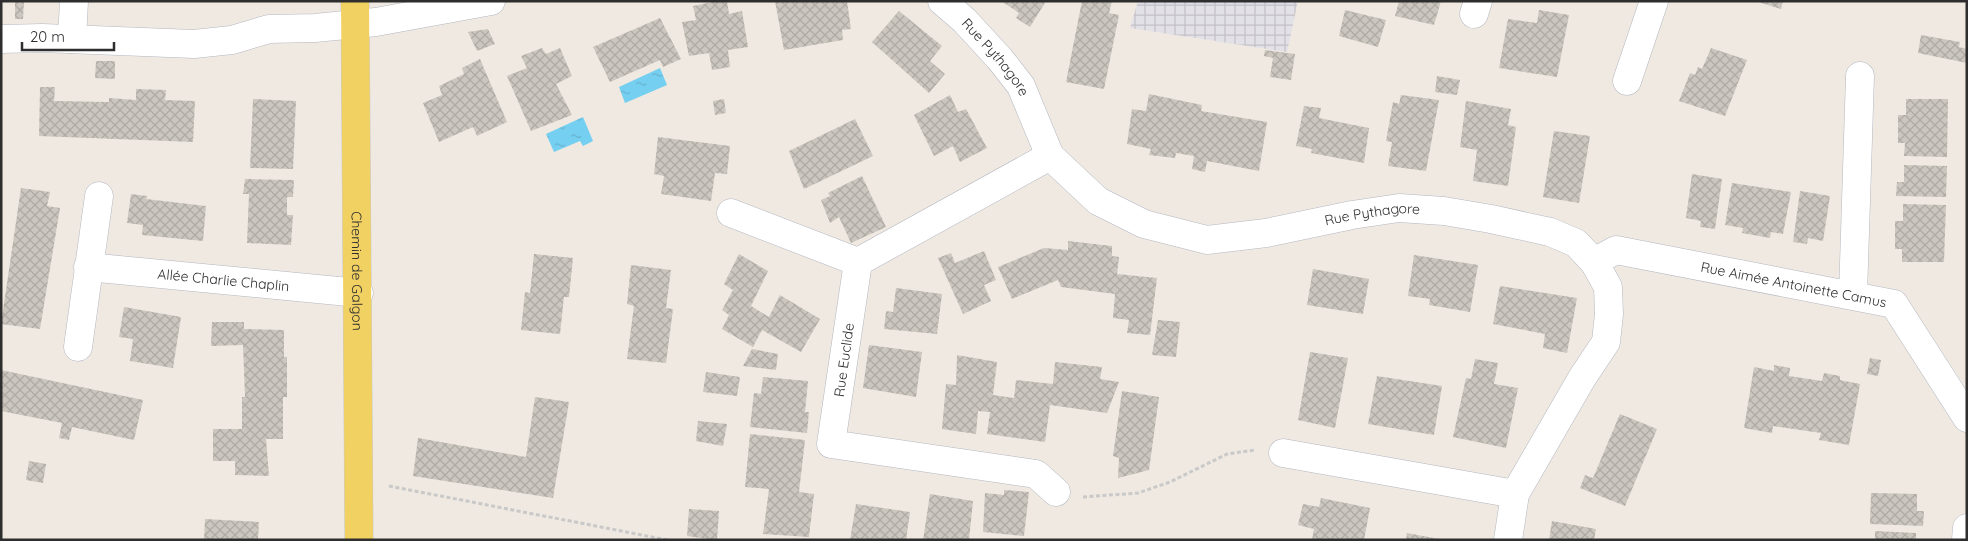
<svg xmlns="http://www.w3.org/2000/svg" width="1968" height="541" font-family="Quicksand,sans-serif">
  <defs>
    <pattern id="industrial-grid" width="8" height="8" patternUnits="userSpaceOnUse" patternTransform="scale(1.25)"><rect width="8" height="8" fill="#e3e1e8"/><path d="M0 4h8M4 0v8" fill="none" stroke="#c3c1c7"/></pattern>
    <pattern id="water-ripples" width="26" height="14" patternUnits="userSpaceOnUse" patternTransform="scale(1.25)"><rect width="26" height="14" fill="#75cff0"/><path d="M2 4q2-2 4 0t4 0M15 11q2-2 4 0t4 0" fill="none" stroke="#66b2ce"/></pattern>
    <pattern id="building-cross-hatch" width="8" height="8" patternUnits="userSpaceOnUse" patternTransform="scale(1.25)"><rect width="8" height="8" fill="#cbc7bf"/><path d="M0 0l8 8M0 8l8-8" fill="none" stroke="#afaba4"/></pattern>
  </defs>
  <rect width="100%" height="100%" fill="#efe9e1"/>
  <path fill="url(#industrial-grid)" d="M1138,1H1298L1287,52L1130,28Z"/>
  <path fill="url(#water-ripples)" d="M660,68L667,85L625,103L619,87Z
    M583,117L593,141L583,146L580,141L554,152L546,134Z"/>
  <path fill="url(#building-cross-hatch)" d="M15,1H24L23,19H15Z
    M717,1H727L729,14L742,11L748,47L728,50L730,67L712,70L709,53L689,56L682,22L696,20L693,6Z
    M775,1H847L851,29L842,30L843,40L784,50Z
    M1001,1H1046L1030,27L1016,18L1019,13Z
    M1082,1H1112L1109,13L1119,15L1104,89L1066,82Z
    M1399,1H1441L1434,25L1395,16Z
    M1755,1H1783L1781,9Z
    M1345,10L1386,20L1378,47L1339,36Z
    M1539,10L1569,15L1557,77L1499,68L1508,19L1537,23Z
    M899,11L942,46L930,61L945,74L929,93L872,42Z
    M660,18L681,59L663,67L660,60L610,82L593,47Z
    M488,29L495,44L477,51L468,32Z
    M1921,35L1960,42L1959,47L1967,49V63L1918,53Z
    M542,48L546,54L560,48L572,76L556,84L572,115L531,131L507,76L527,68L521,56Z
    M1711,48L1747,60L1725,116L1679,101L1690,73L1695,75L1698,67L1702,69Z
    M1265,50L1295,54L1291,80L1270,77L1273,58L1264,56Z
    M480,59L507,122L477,136L473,127L439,142L423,103L442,95L439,86L464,74L462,68Z
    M96,61H115V79L95,78Z
    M1437,76L1460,80L1457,95L1435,92Z
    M40,87H55L54,101L109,102V98L136,100V89L166,90L165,100L195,101L193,142L39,136Z
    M1149,94L1202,105L1201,111L1267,122L1259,171L1207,161L1205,172L1192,169L1194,156L1176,153L1175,158L1149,155L1151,149L1127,144L1132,109L1146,111Z
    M950,95L958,112L966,109L987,148L960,162L953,146L934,156L914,115Z
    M1401,95L1439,100L1426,171L1388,166L1392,142L1386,141L1393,102L1399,104Z
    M253,99L296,101L293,169L250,168Z
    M724,99L726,113L715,115L713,101Z
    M1906,99H1948L1947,157L1904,156L1905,143H1898V115H1906Z
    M1466,101L1511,109L1508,125L1516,127L1508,186L1473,181L1477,150L1460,147Z
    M1304,106L1321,108L1319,118L1369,128L1364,163L1311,153L1312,149L1296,146Z
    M855,119L873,156L804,189L789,151Z
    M1554,131L1590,136L1579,203L1543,197Z
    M658,137L730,146L727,174L715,173L711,201L661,194L664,176L654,174Z
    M1904,165L1947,166L1946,197L1896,196L1897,182H1904Z
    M1692,174L1722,179L1715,229L1700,227L1701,221L1686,218Z
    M862,176L886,227L851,243L839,217L830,223L821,200L830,196L828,193Z
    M245,179L294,180L293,197H287V215H293L291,245L247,243L249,194H243Z
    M1732,183L1791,192L1783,234L1771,232L1770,238L1742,233L1743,228L1725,225Z
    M21,188L50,192L47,206L60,208L40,329L1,324Z
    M1800,191L1830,196L1823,241L1808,238L1807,244L1793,242Z
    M131,194L147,196L146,199L206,206L203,241L142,235L143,225L127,223Z
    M1903,204L1946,205L1944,262H1902V249H1895V221H1903Z
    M1068,241L1112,246V256L1119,257L1117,274L1157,278L1150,335L1127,333L1129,320L1113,318L1115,294L1061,287L1058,280L1012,299L998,267L1044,248L1068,250Z
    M984,251L996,280L984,285L991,301L963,314L938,258L951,253L955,263Z
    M534,254L573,258L569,297H564L560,334L521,330L525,292L530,293Z
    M739,254L768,271L751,306L769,317L780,295L820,319L801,352L762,330L753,347L722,329L729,315L722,310L733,290L724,284Z
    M1414,255L1478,265L1470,312L1429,305L1430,299L1408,296Z
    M631,265L671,270L666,308L673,309L666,363L627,359L634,306L627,304Z
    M1313,269L1369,279L1363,314L1307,305Z
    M1500,286L1577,298L1567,353L1543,348L1545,334L1493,324Z
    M896,288L942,294L937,334L884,329L886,311L893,312Z
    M124,307L181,317L173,368L130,361L133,339L119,337Z
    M1158,320L1180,322L1176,357L1152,355Z
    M212,322H244V329L284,330V357H287V397H283V439H266L269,476L235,475V461H213V429H242V397H245L243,345L211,346Z
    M869,345L922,352L916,397L863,388Z
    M752,349L778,354L776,370L743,366Z
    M1310,352L1348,358L1335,428L1298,420Z
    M957,355L997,362L993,395L1014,398L1016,380L1053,384L1055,362L1102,367L1100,379L1119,382L1107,413L1050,405L1045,442L987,434L990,412L978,411L976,434L942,429L946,384L956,385Z
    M1870,358L1881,360L1878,376L1867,374Z
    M1475,359L1498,363L1494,384L1518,388L1506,448L1453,437L1466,378L1471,379Z
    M1774,365L1790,368L1789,376L1822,381L1824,373L1840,376V380L1860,384L1849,445L1819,440L1821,433L1773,426L1772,433L1744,428L1754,367L1774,371Z
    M1,370L143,400L134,440L72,427L69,440L59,438L62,423L1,411Z
    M706,372L740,377L737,396L703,392Z
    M1377,376L1442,386L1434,435L1368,424Z
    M763,377L808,381L805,412H809L807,433L750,427L754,393L761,394Z
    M1122,391L1159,397L1149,470L1118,478L1119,458L1113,456Z
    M535,397L569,402L553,498L413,476L418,438L526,457Z
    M1620,414L1657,429L1625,506L1580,488L1585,475L1593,478Z
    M698,421L727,424L723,446L696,441Z
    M750,434L805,440L799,492L814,494L809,537L763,534L769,489L745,487Z
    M29,461L46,464L43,483L26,480Z
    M1004,490L1029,492L1024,536L983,532L985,493L1004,495Z
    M1871,493L1917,494V511H1924L1923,526L1870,524Z
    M930,494L973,501L969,540H923Z
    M1321,498L1370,508L1364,540H1312L1314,529L1298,525L1303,504L1319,507Z
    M856,504L910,512L906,540H850Z
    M689,509L719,511L717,540L687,536Z
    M205,519L259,522L258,540H204Z
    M1552,521L1596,529L1594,540H1549Z
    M1875,531L1916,533V540H1875Z
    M1407,533L1439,539V540H1406Z"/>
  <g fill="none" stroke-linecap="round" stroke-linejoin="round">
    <defs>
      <g id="minor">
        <path id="s1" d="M942,1L964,20L1000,59L1021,86L1050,156L1098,201L1144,224L1207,240L1266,233L1352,215L1399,208L1444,211L1491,219L1550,232L1576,243L1594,262L1608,287L1609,314L1606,342L1582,378L1515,494L1508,540"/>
        <path d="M1474,14L1478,1"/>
        <path d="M1,39L42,38L194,44L232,40L269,29L315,28L376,22L491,1"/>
        <path d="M72,39L74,1"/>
        <path d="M1627,81L1654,1"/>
        <path d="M1050,156L858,262L831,444L1036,474L1056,492"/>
        <path d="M731,213L858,262"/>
        <path id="s2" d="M1594,262L1616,250L1894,304L1967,418"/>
        <path id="s3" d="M88,267L359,293"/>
        <path d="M1853,295L1860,76"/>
        <path d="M78,347L99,196"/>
        <path d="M1283,453L1515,494"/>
        <path d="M1966,540L1967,528"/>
      </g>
      <g id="major">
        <path id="s4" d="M355,1L359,540"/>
      </g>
    </defs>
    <use href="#minor" stroke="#b4b7c1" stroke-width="29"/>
    <use href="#major" stroke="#c9c9c9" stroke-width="29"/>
    <path stroke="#c9c9c9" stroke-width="3" stroke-dasharray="4 2.5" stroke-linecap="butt" d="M389,486L668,540
      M1083,497L1138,493L1170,482L1227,454L1255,450"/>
    <use href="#minor" stroke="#fff" stroke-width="28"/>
    <use href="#major" stroke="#f2d163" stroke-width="28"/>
  </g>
  <g text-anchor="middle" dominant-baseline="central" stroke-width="4" stroke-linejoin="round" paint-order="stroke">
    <g font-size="14" fill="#2e2e2e" stroke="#fff">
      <text stroke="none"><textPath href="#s1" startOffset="78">Rue Pythagore</textPath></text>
      <text stroke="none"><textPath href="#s1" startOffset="542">Rue Pythagore</textPath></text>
      <text stroke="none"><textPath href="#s4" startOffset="270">Chemin de Galgon</textPath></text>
      <text stroke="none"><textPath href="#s3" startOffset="136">Allée Charlie Chaplin</textPath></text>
      <text stroke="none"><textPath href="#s2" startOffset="206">Rue Aimée Antoinette Camus</textPath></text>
      <text transform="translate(844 360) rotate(-82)">Rue Euclide</text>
    </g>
  </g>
  <rect width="1968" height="541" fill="none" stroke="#2e2e2e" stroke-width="5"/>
  <path d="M22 42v8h92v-8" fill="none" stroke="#2e2e2e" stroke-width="2.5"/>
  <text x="30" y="42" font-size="15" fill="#2e2e2e" stroke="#ffffff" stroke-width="4" paint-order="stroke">20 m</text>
</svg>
